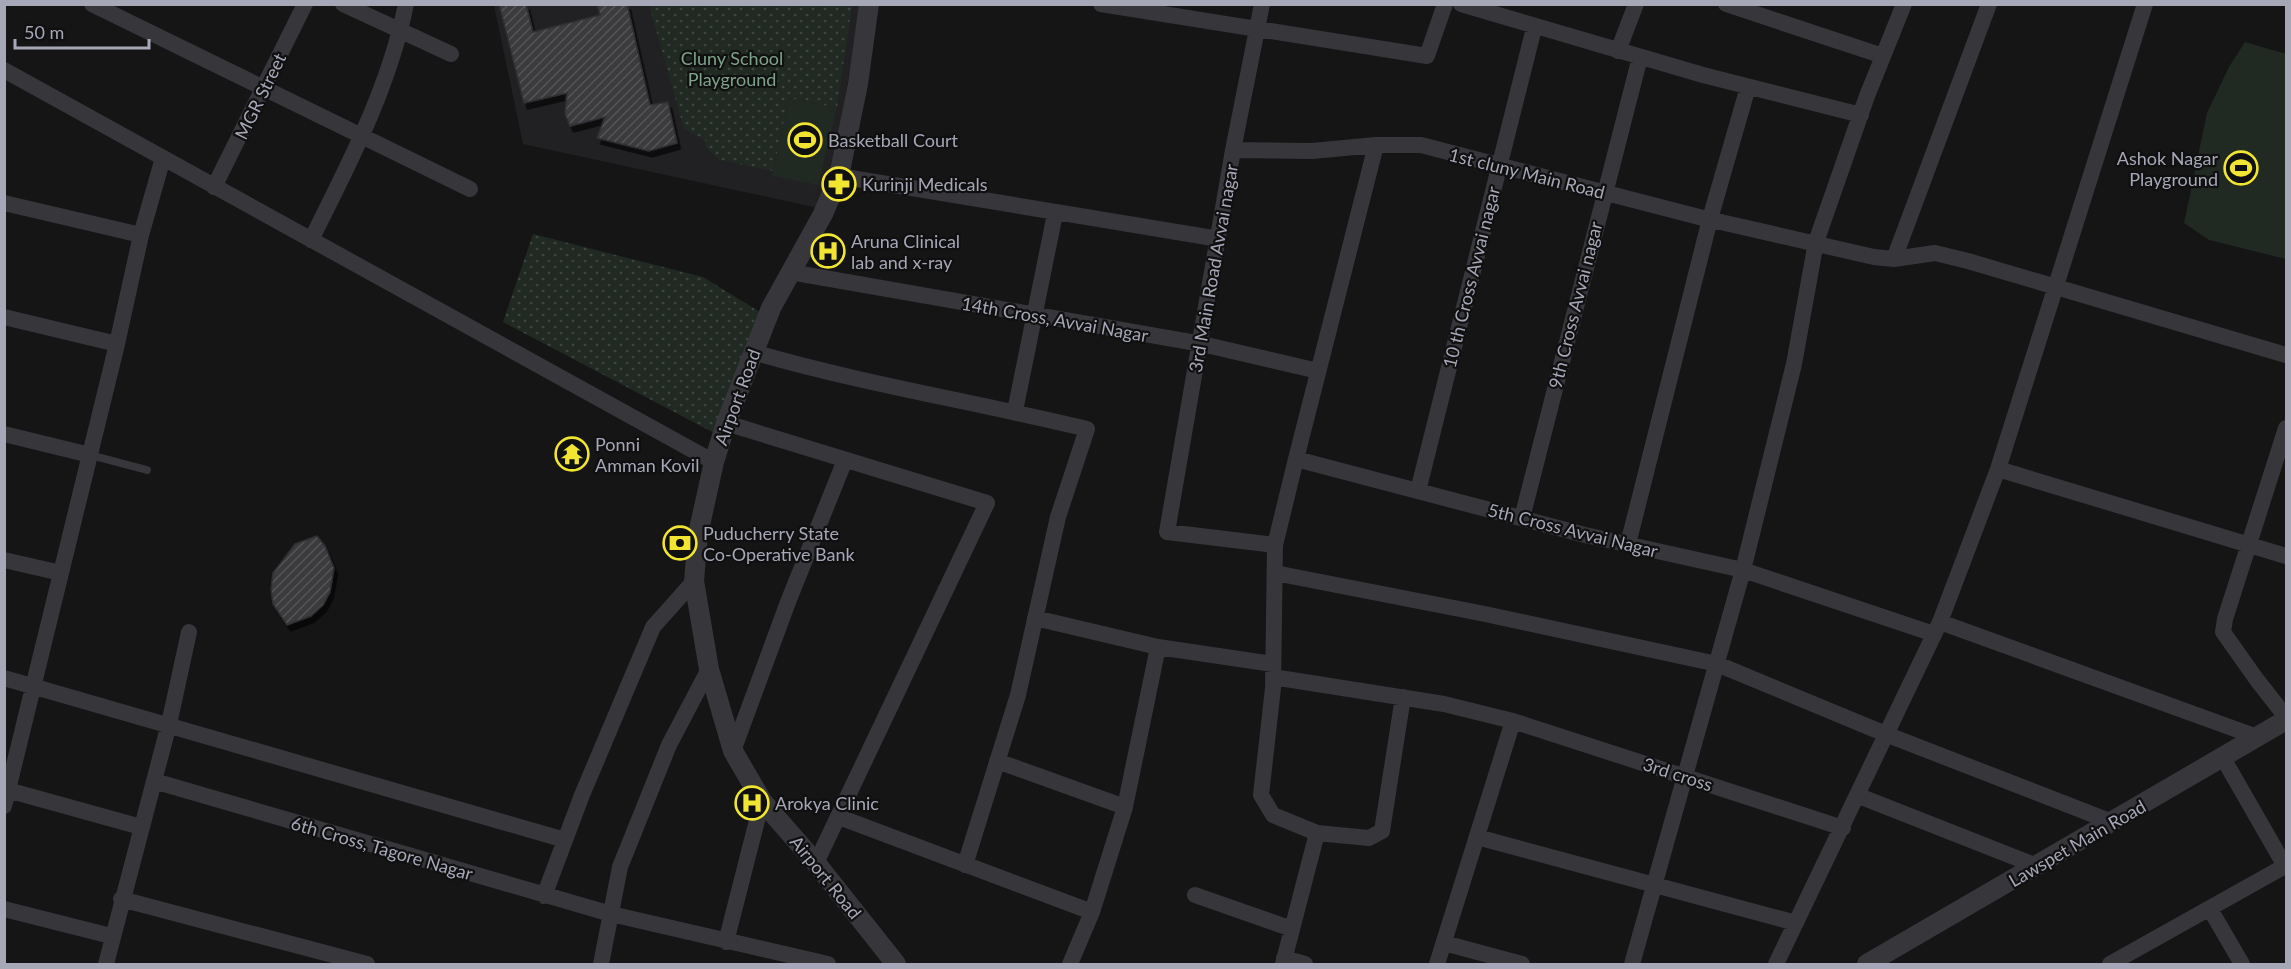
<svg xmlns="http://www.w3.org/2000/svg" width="2291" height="969" font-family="Lato,sans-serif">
  <defs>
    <pattern id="grass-dots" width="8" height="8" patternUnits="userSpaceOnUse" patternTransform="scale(1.5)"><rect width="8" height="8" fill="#212923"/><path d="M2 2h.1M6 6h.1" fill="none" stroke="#3e4541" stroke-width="1.8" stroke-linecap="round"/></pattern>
    <pattern id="building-hatch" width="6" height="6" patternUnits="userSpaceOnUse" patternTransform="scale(1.5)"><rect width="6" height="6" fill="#3a3a3e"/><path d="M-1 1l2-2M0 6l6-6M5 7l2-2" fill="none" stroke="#545458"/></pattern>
    <filter id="shadow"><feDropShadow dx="3.5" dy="6" stdDeviation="0" flood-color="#0009"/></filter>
  </defs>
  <rect width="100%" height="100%" fill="#151516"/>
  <path fill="#212123" d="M494,5H863L823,209L523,144Z"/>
  <path fill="url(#grass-dots)" d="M649,5H852L837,108L789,98L773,171L720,160L705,147L706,141L684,129Z
    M533,234L703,277L760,312L718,435L503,322Z"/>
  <path fill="#212923" d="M2245,42L2286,54V259L2209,240L2184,223L2207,113L2229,67Z
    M789,98L837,108L818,185L772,176Z"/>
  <path fill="url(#building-hatch)" stroke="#302f32" stroke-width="1.5" filter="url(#shadow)" d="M499,4H526L533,32L600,15L597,4H627L650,105L668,102L677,143L649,151L597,138L605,117L570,126L565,114L567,93L524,103Z
    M317,536L325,546L334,568L330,592L323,605L311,616L287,625L273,604L271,589L273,573L295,544Z"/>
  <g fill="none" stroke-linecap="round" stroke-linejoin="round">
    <path stroke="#36363b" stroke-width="8" d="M90,455L147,470"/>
    <path stroke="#36363b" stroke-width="16" d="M92,4L470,189
      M343,4L451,54
      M1101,4L1427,56L1445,4
      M1262,4L1233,150L1167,532L1275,545
      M1461,4L1703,75L1861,115
      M1726,4L1883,56
      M1618,51L1636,4
      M4,70L714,462
      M1376,145L1296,459L1585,535L1743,570L1934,634
      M1233,150L1312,151L1376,145H1421L1703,218L1874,257L1894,259L1935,253L1968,261L2286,355
      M839,176L1219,239
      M214,187L305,4
      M4,203L141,235
      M311,240C349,164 389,88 406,4
      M1894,259L1989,4
      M790,272L1202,344L1318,371
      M4,317L117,344
      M753,352C863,384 976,402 1087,429L1058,517L1018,695L965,865
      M1015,411L1055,214
      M726,423L987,503L816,863
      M2286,428L2225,619L2223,632L2257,680L2286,717
      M4,434L90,455
      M1296,459L1275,545L1273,688L1261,795L1273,815L1317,833L1369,838L1382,831L1403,697
      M1998,469L2286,556
      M1418,491L1534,28
      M1522,518L1640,57
      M1628,544L1710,219L1748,87
      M4,560L61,573
      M1275,573L1485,614L1717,664L1888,735L2112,822
      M1035,618L1158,647L1273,664
      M1940,622L2257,737
      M1273,677L1444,704L1513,721L1843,828
      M4,678L565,840
      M733,751L788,602L845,460
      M997,761L1125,807
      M154,781L611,914L828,964
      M4,789L141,827
      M1859,796L2037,866
      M4,806L117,344L141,235L163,158
      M839,817L1092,912
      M1477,837L1796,923
      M1195,895L1292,929
      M544,896L582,795L653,627L694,581
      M121,899L367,964
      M4,909L111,936
      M2210,909L2242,964
      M726,942L762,801
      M1444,943L1522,964
      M1284,958L1305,964
      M106,964L169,724L189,632
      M601,964L620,867L669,745L709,669
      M1070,964L1092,912L1125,807L1158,647
      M1283,964L1317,833
      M1437,964L1513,721
      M1632,964L1743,570L1794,364L1816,242L1867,96L1904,4
      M1776,964L1940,622L1998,469L2145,4
      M2110,964L2285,866L2223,758"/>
    <path stroke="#36363b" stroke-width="20" d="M869,4L858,84L839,176L823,214L771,308L726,423L714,462L698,534L694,581L709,669L733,751L762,801L816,863L896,964
      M1867,964L2286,720"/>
  </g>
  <defs>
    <symbol id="stadium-ring" viewBox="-11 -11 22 22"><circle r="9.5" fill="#101011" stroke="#f1e532" stroke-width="1.5"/><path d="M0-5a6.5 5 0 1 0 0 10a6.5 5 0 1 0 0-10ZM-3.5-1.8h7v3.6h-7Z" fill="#f1e532"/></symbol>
    <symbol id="pharmacy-ring" viewBox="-11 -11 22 22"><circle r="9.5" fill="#101011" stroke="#f1e532" stroke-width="1.5"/><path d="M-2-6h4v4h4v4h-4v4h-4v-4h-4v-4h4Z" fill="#f1e532"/></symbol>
    <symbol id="hospital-ring" viewBox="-11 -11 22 22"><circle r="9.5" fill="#101011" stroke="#f1e532" stroke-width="1.5"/><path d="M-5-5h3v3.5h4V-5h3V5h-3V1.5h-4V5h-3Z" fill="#f1e532"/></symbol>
    <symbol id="temple-ring" viewBox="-11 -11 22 22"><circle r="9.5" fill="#101011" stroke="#f1e532" stroke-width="1.5"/><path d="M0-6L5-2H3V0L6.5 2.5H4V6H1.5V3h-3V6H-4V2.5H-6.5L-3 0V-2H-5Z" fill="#f1e532"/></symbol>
    <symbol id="bank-ring" viewBox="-11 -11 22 22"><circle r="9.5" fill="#101011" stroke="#f1e532" stroke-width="1.5"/><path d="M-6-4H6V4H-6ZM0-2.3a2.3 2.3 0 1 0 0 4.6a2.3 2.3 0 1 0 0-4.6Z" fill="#f1e532"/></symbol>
  </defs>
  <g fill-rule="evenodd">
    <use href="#stadium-ring" x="786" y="121" width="38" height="38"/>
    <use href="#stadium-ring" x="2222" y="149" width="38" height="38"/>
    <use href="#pharmacy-ring" x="820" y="165" width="38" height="38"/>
    <use href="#hospital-ring" x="809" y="232" width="38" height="38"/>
    <use href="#temple-ring" x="553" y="435" width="38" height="38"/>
    <use href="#bank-ring" x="661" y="524" width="38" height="38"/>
    <use href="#hospital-ring" x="733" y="784" width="38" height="38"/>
  </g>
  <g text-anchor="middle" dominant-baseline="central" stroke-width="4.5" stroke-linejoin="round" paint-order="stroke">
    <g font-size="18" fill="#7da289" stroke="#101011">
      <text x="732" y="58">Cluny School<tspan x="732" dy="21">Playground</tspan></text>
    </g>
    <g font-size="18" fill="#a6a7b7" stroke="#101011">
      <text transform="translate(260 96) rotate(-64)">MGR Street</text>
      <text transform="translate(1527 173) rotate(14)">1st cluny Main Road</text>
      <text transform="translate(1213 268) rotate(-80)">3rd Main Road Avvai nagar</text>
      <text transform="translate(1471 277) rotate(-76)">10 th Cross Avvai nagar</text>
      <text transform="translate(1575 305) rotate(-76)">9th Cross Avvai nagar</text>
      <text transform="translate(1055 319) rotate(10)">14th Cross, Avvai Nagar</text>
      <text transform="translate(737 397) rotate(-70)">Airport Road</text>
      <text transform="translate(1573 530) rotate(14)">5th Cross Avvai Nagar</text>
      <text transform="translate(1678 774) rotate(18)">3rd cross</text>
      <text transform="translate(2077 843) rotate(-30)">Lawspet Main Road</text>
      <text transform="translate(382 848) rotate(16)">6th Cross, Tagore Nagar</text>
      <text transform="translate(826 877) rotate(51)">Airport Road</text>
    </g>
    <g font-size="18" fill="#a6a7b7" stroke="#101011" text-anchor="start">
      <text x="828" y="140">Basketball Court</text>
      <text x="2218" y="158" text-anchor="end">Ashok Nagar<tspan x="2218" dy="21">Playground</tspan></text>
      <text x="862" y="184">Kurinji Medicals</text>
      <text x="851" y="241">Aruna Clinical<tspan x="851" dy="21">lab and x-ray</tspan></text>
      <text x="595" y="444">Ponni<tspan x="595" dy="21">Amman Kovil</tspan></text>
      <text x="703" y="533">Puducherry State<tspan x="703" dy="21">Co-Operative Bank</tspan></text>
      <text x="775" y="803">Arokya Clinic</text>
    </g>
  </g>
  <rect width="2291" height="969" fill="none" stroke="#a6a7b7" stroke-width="12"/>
  <path d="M15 39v9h134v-9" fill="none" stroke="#a6a7b7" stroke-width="3"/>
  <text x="24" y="39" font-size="18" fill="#a6a7b7" stroke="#101011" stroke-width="4.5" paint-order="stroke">50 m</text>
</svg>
